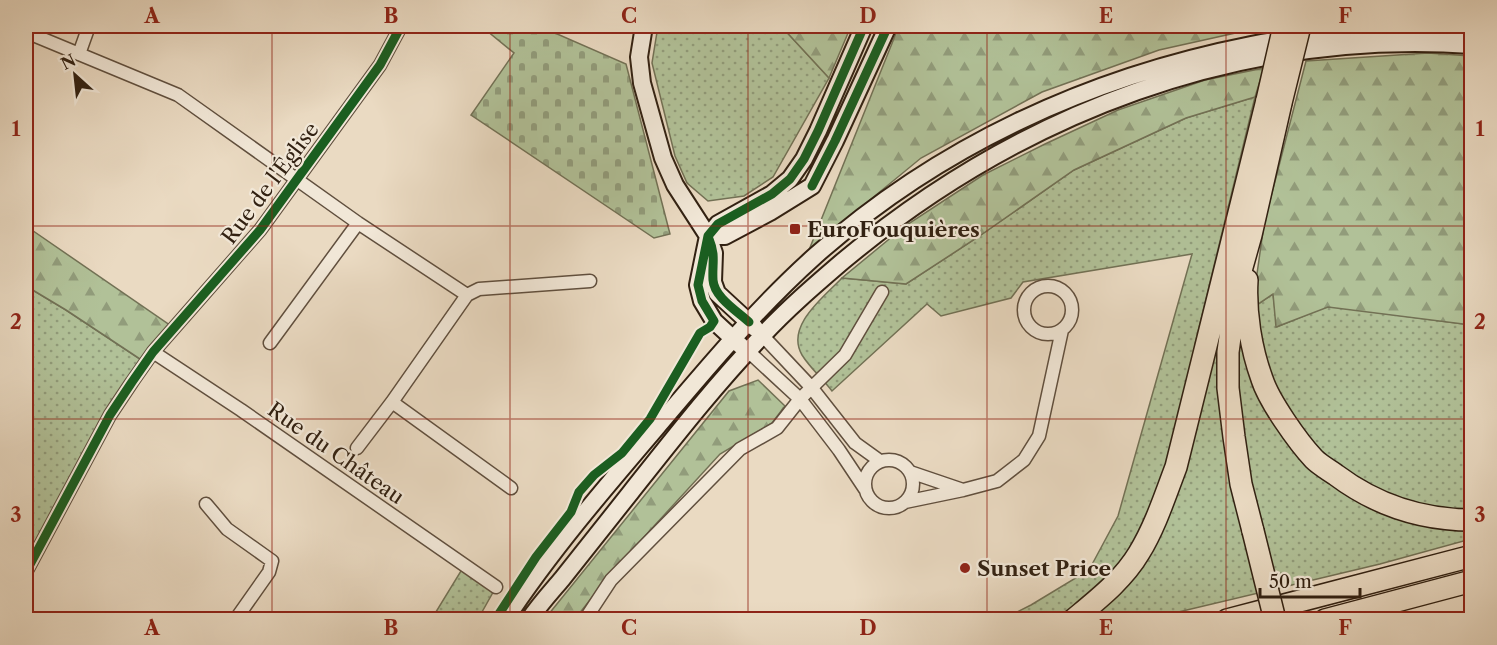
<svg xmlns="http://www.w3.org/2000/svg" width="1497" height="645" font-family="'Libre Caslon Text',serif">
  <defs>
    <pattern id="grass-dots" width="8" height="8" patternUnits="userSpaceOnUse" patternTransform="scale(1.5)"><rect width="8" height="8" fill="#b1c198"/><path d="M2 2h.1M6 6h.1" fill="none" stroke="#919c7b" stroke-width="1.8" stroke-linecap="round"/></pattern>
    <pattern id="forest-firs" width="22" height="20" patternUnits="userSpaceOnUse" patternTransform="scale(1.5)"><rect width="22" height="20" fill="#b1c198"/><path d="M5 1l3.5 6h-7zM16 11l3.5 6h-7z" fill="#919c7b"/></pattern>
    <pattern id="cemetery-stones" width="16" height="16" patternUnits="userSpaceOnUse" patternTransform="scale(1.5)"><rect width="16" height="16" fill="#b1c198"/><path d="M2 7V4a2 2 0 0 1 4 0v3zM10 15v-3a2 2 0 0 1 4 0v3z" fill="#919c7b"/></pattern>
  </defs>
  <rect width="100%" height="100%" fill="#eadac2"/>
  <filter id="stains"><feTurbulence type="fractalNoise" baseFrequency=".00333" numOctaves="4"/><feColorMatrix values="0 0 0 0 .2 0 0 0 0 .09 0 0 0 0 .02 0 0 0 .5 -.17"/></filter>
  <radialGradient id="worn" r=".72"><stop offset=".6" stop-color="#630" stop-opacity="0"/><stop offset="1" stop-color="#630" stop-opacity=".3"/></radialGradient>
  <path fill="url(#grass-dots)" stroke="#727155" stroke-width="1.5" d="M658,26H781L829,78L773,177L744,196L708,201L687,183L675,156L652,63Z
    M1255,97L1195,344L1236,354L1240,317L1273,294L1277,327L1328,306L1471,325V539L1380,564L1149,619H1003L1031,605L1089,570L1118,516L1192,254L1023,282L1011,298L941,316L927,304L832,391C823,379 810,368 802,355C785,326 824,297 842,278L906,284L978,237L1074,170L1186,118Z
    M26,286L66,310L146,363L26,572Z
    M464,566L496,587L478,619L431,620Z"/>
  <path fill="url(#forest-firs)" stroke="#727155" stroke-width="1.5" d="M781,26H851L829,78Z
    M899,26H1267L1159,50L1042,92L921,158L809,250Z
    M1428,53L1471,56V325L1328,307L1276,327L1273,294L1258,304L1256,281L1264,224L1306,61Z
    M1264,68L1255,97L1186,118L1074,170L978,237L906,284L842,278L905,226L983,175L1045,144L1118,110L1205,80Z
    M26,226L174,328L146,363L66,310L26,286Z
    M758,380L785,406L772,423L720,454L612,572L575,619L544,620L729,391Z"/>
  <path fill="url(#cemetery-stones)" stroke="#727155" stroke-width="1.5" d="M481,26H539L626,64L670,234L654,238L471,115L514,53Z"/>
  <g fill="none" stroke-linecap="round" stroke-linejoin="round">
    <defs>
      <path id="street" d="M26,32L178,95L358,223L467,295
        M79,54L89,26
        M1024 310a24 24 0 1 1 48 0a24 24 0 1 1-48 0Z
        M762,335L811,387L855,443L880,461
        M270,343L358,223
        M748,351L800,399L839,450L865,489
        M153,352L241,410L496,587
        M392,402L511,488
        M357,448L392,402L467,295L479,289L590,281
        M865 484a24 24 0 1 1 48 0a24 24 0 1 1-48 0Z
        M963,490L997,481L1024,460L1039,436L1062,330
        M905,502L963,490L910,472
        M206,504L227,529L272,561L269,572L238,616L234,620
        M26,572L110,415L132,382L153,352L260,230L380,65L401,26
        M586,618L611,580L740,449L777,428L800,399L845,355L882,292"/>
      <path id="secondary" d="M644,26L639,57L642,83L663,158L675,185L708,236L714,253L713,282L717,293L755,328
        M708,236H725L770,212L812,186L835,141L888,26
        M741,346L714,321L702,301L698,285L708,236L718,224L772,194L790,179L804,159L818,131L864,26
        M505,620C550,552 604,489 657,427C707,368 757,308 815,256C939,146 1089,77 1251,45C1302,36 1354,29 1406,29C1428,29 1450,31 1472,32
        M529,620C539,605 551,592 562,579C585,550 608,521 631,492C673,439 715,385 762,336C787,309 815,285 843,261C1020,113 1239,29 1472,45"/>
      <path id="highway" d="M1247,280C1245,312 1251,349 1262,379C1269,401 1298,442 1314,459C1320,465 1329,470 1336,475C1376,505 1422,520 1472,520
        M1253,531L1241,484L1234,437L1228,388V352L1237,285L1251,235L1281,103
        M1073,620C1097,600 1123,580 1139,553C1155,527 1165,496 1176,467L1267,100
        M1227,620L1472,556
        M1325,620L1472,581"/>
    </defs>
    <use href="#street" stroke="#604f3e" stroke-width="15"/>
    <use href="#secondary" stroke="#322112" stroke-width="20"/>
    <use href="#highway" stroke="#322112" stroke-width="24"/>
    <use href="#street" stroke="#f1e7d7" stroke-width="12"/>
    <use href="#secondary" stroke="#f1e7d7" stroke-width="16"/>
    <use href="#highway" stroke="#eadac2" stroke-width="21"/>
    <defs>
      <path id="highway-bridge" d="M1267,100L1284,26
        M1281,103L1300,26
        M1253,531L1275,620"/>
    </defs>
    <use href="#highway-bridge" stroke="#322112" stroke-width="24" stroke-linecap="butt"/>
    <use href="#highway-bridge" stroke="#eadac2" stroke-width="21"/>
    <defs>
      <path id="cycleway" d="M812,186L835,141L888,26
        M709,239C716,256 712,263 713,280C714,297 737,311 749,322
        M26,572L110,415L132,382L153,352L260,230L380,65L401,26
        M495,620L536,557L571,512L579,492L594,475L622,453L650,419L700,333L710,327L714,321L702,301L698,285L708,236L718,224L772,194L790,179L804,159L818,131L864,26"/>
    </defs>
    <use href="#cycleway" stroke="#f1e7d7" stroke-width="13"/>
    <use href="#cycleway" stroke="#1b5e20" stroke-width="9"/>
  </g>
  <path fill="none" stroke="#8f2418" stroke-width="1.5" stroke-opacity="0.55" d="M272,26V620M510,26V620M748,26V620M987,26V620M1226,26V620M26,226H1472M26,419H1472"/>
  <g fill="#8f2418" stroke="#f1e7d7" stroke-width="2">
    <rect x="789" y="223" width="12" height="12" rx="3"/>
    <circle cx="965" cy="568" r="6"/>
  </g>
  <g text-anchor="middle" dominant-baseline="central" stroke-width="4.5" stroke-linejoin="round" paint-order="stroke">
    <g font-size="21" fill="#322112" stroke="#f1e7d7">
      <text transform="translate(270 183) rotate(-53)">Rue de l'Église</text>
      <text transform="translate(336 453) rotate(35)">Rue du Château</text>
    </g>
    <g font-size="21" font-weight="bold" fill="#322112" stroke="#f1e7d7" text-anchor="start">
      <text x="807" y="229">EuroFouquières</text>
      <text x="977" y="568">Sunset Price</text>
    </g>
  </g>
  <rect width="1497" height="645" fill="none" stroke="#eadac2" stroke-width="66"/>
  <g transform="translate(75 75) rotate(333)" stroke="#f1e7d7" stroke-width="4.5" paint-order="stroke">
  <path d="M0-4.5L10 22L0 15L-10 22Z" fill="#322112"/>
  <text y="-9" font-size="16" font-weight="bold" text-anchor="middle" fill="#322112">N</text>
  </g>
  <path d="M1260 588v9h100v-9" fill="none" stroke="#322112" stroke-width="3"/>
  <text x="1269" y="588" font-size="18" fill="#322112" stroke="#f1e7d7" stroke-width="4.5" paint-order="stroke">50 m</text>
  <rect x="33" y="33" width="1431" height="579" fill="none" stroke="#8f2418" stroke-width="2"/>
  <g font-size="20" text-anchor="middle" font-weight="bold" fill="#8f2418">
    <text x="152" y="23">A</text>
    <text x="391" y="23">B</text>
    <text x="629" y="23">C</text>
    <text x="868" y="23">D</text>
    <text x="1106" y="23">E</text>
    <text x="1345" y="23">F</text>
    <text x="16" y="136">1</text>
    <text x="1480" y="136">1</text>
    <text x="16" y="329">2</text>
    <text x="1480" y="329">2</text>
    <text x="16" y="522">3</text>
    <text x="1480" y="522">3</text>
    <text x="152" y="635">A</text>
    <text x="391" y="635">B</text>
    <text x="629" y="635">C</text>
    <text x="868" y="635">D</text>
    <text x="1106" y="635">E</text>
    <text x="1345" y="635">F</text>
  </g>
  <rect width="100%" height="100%" filter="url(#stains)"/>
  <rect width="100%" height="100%" fill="url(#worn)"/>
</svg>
